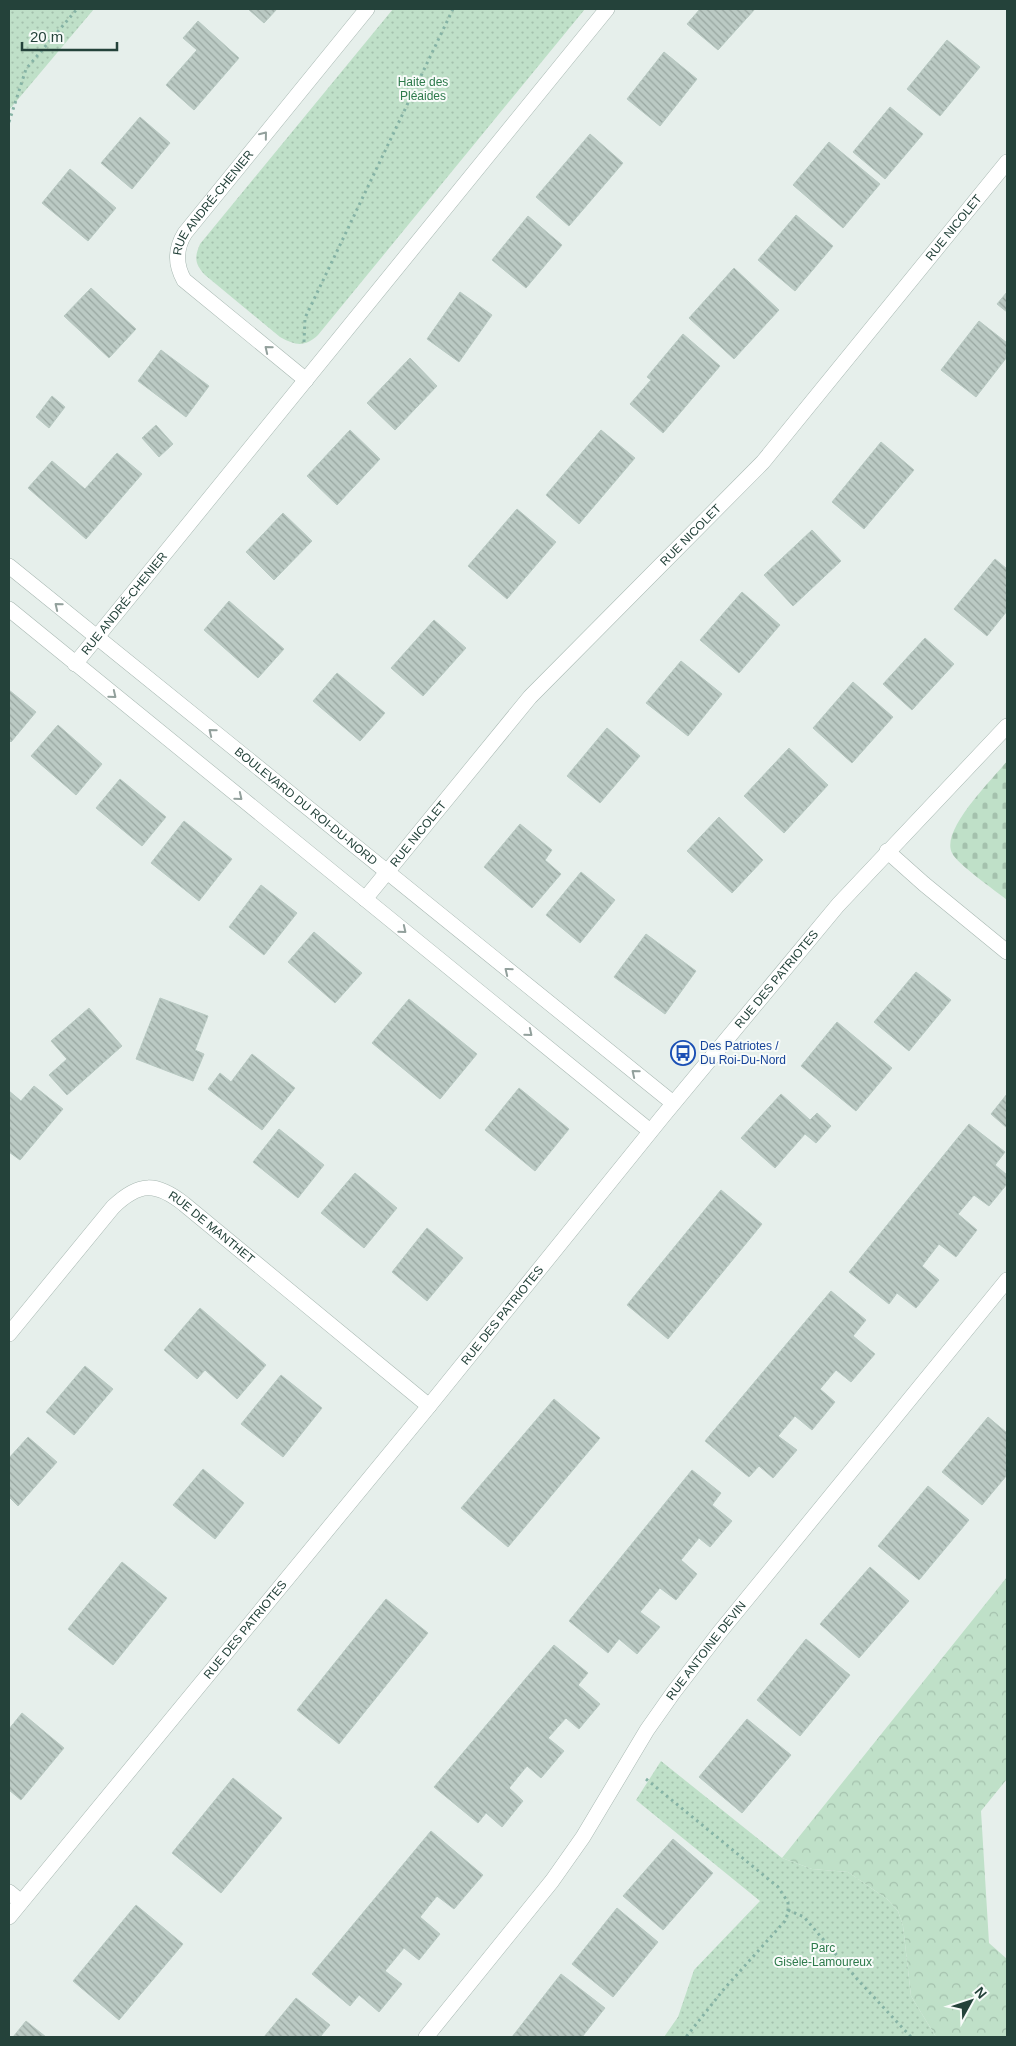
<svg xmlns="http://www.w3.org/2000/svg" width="1016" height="2046" font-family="Helvetica,sans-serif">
  <defs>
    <pattern id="forest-crowns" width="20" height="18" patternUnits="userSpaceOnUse" patternTransform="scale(1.25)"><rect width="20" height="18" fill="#bfe0c8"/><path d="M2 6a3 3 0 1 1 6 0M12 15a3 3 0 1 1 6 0" fill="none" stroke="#a4c1ad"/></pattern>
    <pattern id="cemetery-stones" width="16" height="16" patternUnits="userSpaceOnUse" patternTransform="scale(1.25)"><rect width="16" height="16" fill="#bfe0c8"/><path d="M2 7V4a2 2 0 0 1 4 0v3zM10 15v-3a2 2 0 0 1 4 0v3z" fill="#a4c1ad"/></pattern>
    <pattern id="park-dots" width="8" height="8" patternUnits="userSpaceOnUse" patternTransform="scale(1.25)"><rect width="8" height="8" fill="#bfe0c8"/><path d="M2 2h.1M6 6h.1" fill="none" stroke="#a4c1ad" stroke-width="1.8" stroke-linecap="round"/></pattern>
    <pattern id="building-back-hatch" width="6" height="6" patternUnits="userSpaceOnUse" patternTransform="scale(1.25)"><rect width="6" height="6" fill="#bbcac4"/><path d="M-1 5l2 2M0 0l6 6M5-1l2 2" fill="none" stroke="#98a6a0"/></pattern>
  </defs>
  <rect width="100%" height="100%" fill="#e6efeb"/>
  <path fill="url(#forest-crowns)" d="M1007,1577V1779L981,1811L989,1943L1007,1959V2037H936L911,1996L903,1926L898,1911L887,1899L848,1872L812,1869L782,1858Z"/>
  <path fill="url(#cemetery-stones)" d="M1007,761V900C996,891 957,864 952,853C940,830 993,779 1007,761Z"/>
  <path fill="url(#park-dots)" d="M9,9H94L9,110Z
    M393,9H585L318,335C305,347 296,346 280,337L205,275C195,264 194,258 200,244Z
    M661,1761L782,1858L812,1869L848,1872L887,1899L898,1911L903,1926L911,1996L936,2037H664L678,2017L694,1970L760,1901L636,1800Z"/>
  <path fill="url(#building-back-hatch)" stroke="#b8c9c2" d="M248,9H277L264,23Z
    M700,9H755L718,50L687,24Z
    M198,21L239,58L194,110L166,85L197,50L183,38Z
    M947,40L980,67L940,116L907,89Z
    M664,52L697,79L660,126L627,99Z
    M890,107L923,134L885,179L853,152Z
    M140,117L170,143L132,189L101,163Z
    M590,134L623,163L569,226L536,197Z
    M829,142L880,184L843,228L793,185Z
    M70,169L116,208L88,241L42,203Z
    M796,215L833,246L795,291L758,260Z
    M528,216L562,245L526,288L492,260Z
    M734,268L779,310L734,359L689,318Z
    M91,288L136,329L109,358L64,316Z
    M460,292L492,315L459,362L427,339Z
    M1007,292V312L997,304Z
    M979,321L1007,343V357L976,397L941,370Z
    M683,334L720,366L663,433L630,404L651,380L647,377Z
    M161,350L209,386L186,417L138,381Z
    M410,358L437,386L395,430L367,403Z
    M52,396L65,407L49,428L36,417Z
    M156,425L173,444L159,457L142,438Z
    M350,430L380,459L337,505L307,476Z
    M601,430L635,458L579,524L546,495Z
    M881,442L914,470L864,529L832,502Z
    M117,453L142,474L86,539L28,488L52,461L85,489Z
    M517,509L556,542L507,599L468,566Z
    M283,513L312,541L274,580L246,552Z
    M812,530L841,561L793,606L764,575Z
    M995,559L1007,569V611L987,636L954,609Z
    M742,592L780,625L739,673L700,640Z
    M229,601L284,649L258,678L204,630Z
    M434,620L466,648L423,696L391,668Z
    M925,638L954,664L912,710L883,684Z
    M681,661L722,694L688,736L646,703Z
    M337,673L385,713L360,741L313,701Z
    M853,682L893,717L852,763L813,728Z
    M9,690L36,712L11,742L9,740Z
    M58,725L102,764L76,795L31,756Z
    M607,728L640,756L600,803L567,776Z
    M789,748L828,785L784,833L744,796Z
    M120,779L166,817L142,846L96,808Z
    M719,817L763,860L732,893L687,851Z
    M184,821L232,859L199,901L151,863Z
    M520,824L552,850L545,860L561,874L532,908L484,867Z
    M581,872L615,900L580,943L546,915Z
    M261,885L297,913L264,955L229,927Z
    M314,932L362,973L335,1003L288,962Z
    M646,934L696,971L665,1014L614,977Z
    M916,972L951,1000L909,1051L874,1022Z
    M160,998L208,1016L195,1050L204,1054L193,1081L136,1059Z
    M409,999L477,1054L440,1099L372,1043Z
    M89,1008L122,1046L67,1095L49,1075L67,1059L51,1041Z
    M837,1022L892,1068L856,1111L801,1066Z
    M252,1054L295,1088L262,1130L208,1089L220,1073L231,1082Z
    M34,1086L63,1109L20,1160L9,1152V1091L21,1101Z
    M519,1088L569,1129L535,1171L485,1130Z
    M781,1094L810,1120L817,1113L831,1126L816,1143L805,1134L775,1168L741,1138Z
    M1007,1094V1128L991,1114Z
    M969,1124L1005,1152L995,1165L1007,1175V1184L989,1206L974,1195L958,1214L977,1230L956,1257L939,1244L922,1266L939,1280L916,1308L897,1293L889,1304L849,1272Z
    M279,1129L324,1165L298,1198L253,1162Z
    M355,1173L397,1208L364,1248L321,1213Z
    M721,1190L762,1224L668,1339L627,1305Z
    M427,1228L463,1258L427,1301L392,1272Z
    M831,1291L866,1320L853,1336L875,1354L851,1382L836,1370L820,1389L835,1402L812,1430L795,1416L778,1436L797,1450L773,1478L759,1466L749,1477L705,1441Z
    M200,1308L266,1365L237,1399L205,1370L197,1379L164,1350Z
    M85,1366L113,1389L74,1435L46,1412Z
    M281,1375L322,1408L283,1457L241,1424Z
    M554,1399L600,1438L508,1547L461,1508Z
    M988,1417L1007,1433V1475L982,1505L942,1472Z
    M28,1437L57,1462L18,1506L9,1497V1458Z
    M203,1469L244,1503L215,1539L173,1505Z
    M692,1470L721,1493L712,1505L732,1521L710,1547L699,1538L681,1560L697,1574L676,1600L660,1588L640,1612L660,1627L637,1654L619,1639L608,1653L569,1621Z
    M928,1486L969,1520L919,1580L878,1546Z
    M122,1562L167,1598L113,1665L68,1629Z
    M870,1567L909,1601L859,1658L820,1624Z
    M386,1599L428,1633L339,1744L297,1710Z
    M806,1639L850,1675L800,1736L757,1700Z
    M554,1645L588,1673L578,1685L600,1704L579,1729L566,1718L548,1738L564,1751L541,1778L527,1766L509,1788L523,1801L502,1827L486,1813L478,1823L434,1787Z
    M22,1713L64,1748L21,1800L9,1790V1729Z
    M747,1719L791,1755L742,1813L699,1777Z
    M233,1778L282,1818L221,1893L172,1853Z
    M431,1831L483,1875L454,1909L437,1896L420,1917L440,1934L419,1960L404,1948L385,1971L402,1984L379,2012L359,1995L350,2006L312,1974Z
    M673,1839L713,1873L663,1930L623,1896Z
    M136,1905L183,1944L119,2020L73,1981Z
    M617,1908L658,1942L613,1997L572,1964Z
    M561,1974L605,2008L582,2037H512Z
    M296,1998L330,2025L320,2037H264Z
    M26,2021L46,2037H13Z"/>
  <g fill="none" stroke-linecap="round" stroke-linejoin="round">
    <defs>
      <g id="minor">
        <path id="s1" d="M306,380L184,280C175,264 175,249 185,233L367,9"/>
        <path id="s2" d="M9,566L673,1103"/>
        <path d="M9,609L650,1131"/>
        <path id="s3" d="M75,664L607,9"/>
        <path d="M887,851L924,884L1007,952"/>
        <path id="s4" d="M365,899L530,697L763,462L1007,162"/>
        <path id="s5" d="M9,1334L113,1207C139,1182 156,1182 184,1204L429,1406"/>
        <path d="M9,1892L21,1902"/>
        <path id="s6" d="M9,1917L429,1406L663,1116L838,905L1007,726"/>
        <path id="s7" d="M426,2037L552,1881L583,1837L647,1730L673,1693L719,1633L1007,1280"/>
      </g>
    </defs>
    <use href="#minor" stroke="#a8b8b2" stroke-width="16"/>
    <path stroke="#86b3a5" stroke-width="3" stroke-dasharray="2.5 4" stroke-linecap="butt" d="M9,122L26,69L77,9
      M304,342L305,318L453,9
      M646,1779L778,1887L788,1902V1913L785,1921L724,1989L686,2037
      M788,1910L804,1917L858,1980L911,2037"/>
    <use href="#minor" stroke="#fff" stroke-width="15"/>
  </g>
  <defs><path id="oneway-chevron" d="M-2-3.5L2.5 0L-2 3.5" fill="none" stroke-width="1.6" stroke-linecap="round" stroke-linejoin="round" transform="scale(1.25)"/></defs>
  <g stroke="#92a09c">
    <use href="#oneway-chevron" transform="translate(264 135) rotate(-51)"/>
    <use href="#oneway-chevron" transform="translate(268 349) rotate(-141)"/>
    <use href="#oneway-chevron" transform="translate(58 606) rotate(-141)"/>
    <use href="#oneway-chevron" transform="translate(113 695) rotate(39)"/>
    <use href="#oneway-chevron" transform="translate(212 732) rotate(-141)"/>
    <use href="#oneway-chevron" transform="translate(239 797) rotate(39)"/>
    <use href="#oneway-chevron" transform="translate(403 930) rotate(39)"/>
    <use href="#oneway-chevron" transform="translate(508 971) rotate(-141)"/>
    <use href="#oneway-chevron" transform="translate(529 1033) rotate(39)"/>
    <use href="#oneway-chevron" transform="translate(635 1073) rotate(-141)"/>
  </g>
  <defs>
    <symbol id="bus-ring" viewBox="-11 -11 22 22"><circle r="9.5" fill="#f7fbf9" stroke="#1a4fb4" stroke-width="1.5"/><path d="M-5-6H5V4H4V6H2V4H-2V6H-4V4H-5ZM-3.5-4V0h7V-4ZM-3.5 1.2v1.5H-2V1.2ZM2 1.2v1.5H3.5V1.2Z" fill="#1a4fb4"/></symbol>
  </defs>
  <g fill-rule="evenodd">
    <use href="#bus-ring" x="669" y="1039" width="28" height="28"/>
  </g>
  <g text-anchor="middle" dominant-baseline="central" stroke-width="4" stroke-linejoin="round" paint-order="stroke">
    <g font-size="12" fill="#2d7a4b" stroke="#f7fbf9">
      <text x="423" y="82">Haite des<tspan x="423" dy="14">Pléaides</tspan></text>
      <text x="823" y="1948">Parc<tspan x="823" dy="14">Gisèle-Lamoureux</tspan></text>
    </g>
    <g font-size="12" fill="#24423a" stroke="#f7fbf9">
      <text stroke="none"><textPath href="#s1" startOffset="248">RUE ANDRÉ-CHENIER</textPath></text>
      <text stroke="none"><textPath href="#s4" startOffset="894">RUE NICOLET</textPath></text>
      <text stroke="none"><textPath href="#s4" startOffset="489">RUE NICOLET</textPath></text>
      <text stroke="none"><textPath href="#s3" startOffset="78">RUE ANDRÉ-CHENIER</textPath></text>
      <text stroke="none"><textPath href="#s2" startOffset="382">BOULEVARD DU ROI-DU-NORD</textPath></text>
      <text stroke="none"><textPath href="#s4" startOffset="84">RUE NICOLET</textPath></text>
      <text stroke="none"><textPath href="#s6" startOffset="1212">RUE DES PATRIOTES</textPath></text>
      <text stroke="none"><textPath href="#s5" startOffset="281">RUE DE MANTHET</textPath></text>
      <text stroke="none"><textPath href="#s6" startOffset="778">RUE DES PATRIOTES</textPath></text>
      <text stroke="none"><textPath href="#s6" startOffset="372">RUE DES PATRIOTES</textPath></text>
      <text stroke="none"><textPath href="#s7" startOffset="478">RUE ANTOINE DEVIN</textPath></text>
    </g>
    <g font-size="12" fill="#164399" stroke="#f7fbf9" text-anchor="start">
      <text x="700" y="1046">Des Patriotes /<tspan x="700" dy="14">Du Roi-Du-Nord</tspan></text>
    </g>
  </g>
  <rect width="1016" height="2046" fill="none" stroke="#24423a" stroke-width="20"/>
  <g transform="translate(971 2001) rotate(50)" stroke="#f7fbf9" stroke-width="4" paint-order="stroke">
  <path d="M0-4L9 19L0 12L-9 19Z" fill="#24423a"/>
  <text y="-8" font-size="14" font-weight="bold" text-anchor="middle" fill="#24423a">N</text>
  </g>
  <path d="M22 42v8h95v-8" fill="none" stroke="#24423a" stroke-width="2.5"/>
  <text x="30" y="42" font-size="15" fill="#24423a" stroke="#f7fbf9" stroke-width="4" paint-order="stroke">20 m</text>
</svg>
